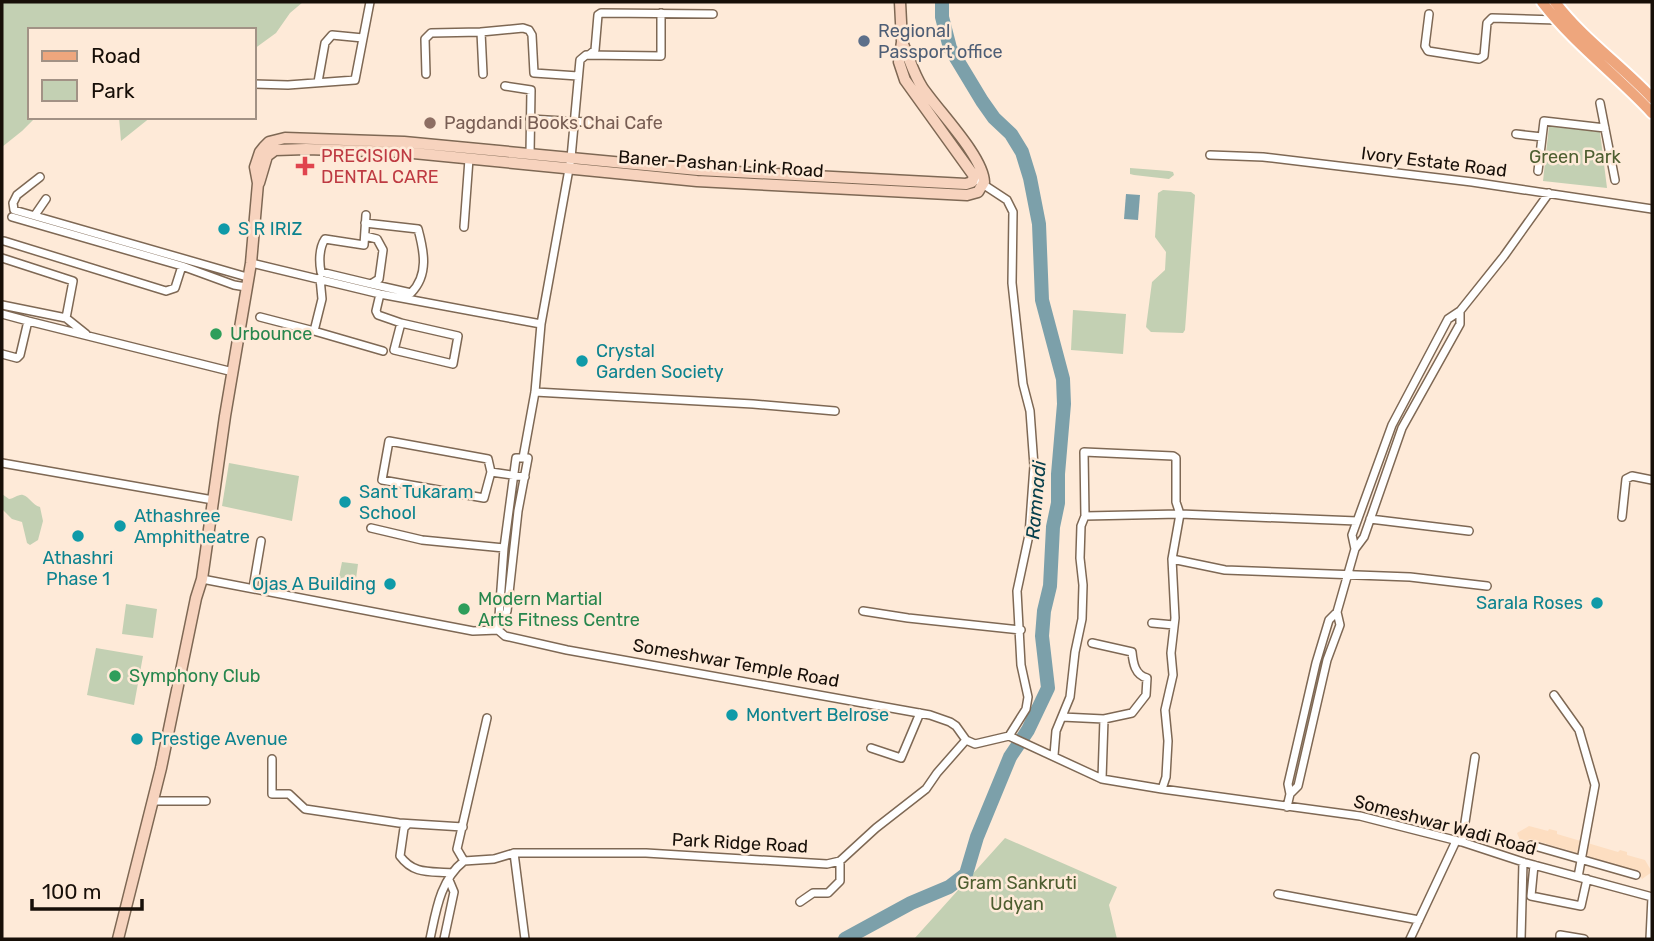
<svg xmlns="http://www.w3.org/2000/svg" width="1654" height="941" font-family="Rubik,sans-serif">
  <rect width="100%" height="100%" fill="#feead8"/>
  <path fill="#fddec1" d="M1529,826L1548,831L1549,829L1557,831V834L1618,852L1620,850L1627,852V855L1645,860L1652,872L1642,879L1637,871L1530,839L1521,843L1517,833Z"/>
  <path fill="#c3d0b3" d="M2,2H303L290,13L276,33L254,49V30H30V117H36L22,131L2,147Z
    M119,117H151L121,141Z
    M1549,126L1600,132L1607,188L1543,181Z
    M1130,168L1169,171L1173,172L1174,175L1169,179L1134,175L1130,174Z
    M1163,190L1191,192L1195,195L1185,330L1183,333L1151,332L1146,327L1152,282L1165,270L1166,252L1155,237L1158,193Z
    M1073,310L1126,314L1123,354L1071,350Z
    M229,463L299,476L292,521L222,506Z
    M2,494L9,499C14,499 18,494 23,495C30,497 32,505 40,507L43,521L38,540L30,545L27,543L22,522L12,519L2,509Z
    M342,562L358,564L356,579L348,583L338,582Z
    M126,604L157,609L153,638L122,634Z
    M96,648L143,656L134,705L87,695Z
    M1005,838L1117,887L1109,905L1117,939H914Z"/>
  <path fill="#7ca0aa" d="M1126,194L1140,195L1138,220L1124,219Z"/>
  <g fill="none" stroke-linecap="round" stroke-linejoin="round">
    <path stroke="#7ca0aa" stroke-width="14" d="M845,939L911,903L949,887L966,874L977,837L1010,757L1028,730L1048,688L1042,636L1044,611L1050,586L1053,527L1058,503V474L1064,404L1063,379L1042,300L1039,224L1030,178L1022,152L1011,134L994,118L982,101L950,48L942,17V2"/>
    <defs>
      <path id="street" d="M1429,14L1425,46L1428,51L1479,59L1484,56L1487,23L1492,18L1557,20
        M481,32L523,28L529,30L532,35L534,73L578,76
        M589,55L595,50L598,15L601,13L713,14
        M426,74L425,39L431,33L481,32L483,74
        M318,82L325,43L332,35L363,38
        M254,84L288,85L355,80L370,2
        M505,86L531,90L530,154
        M1600,103L1615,180
        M530,119L564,121
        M574,121L613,125
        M1516,134L1542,137
        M1210,155L1263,157L1472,182L1652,209
        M1538,171L1544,121L1605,128
        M40,177L17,195L13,203L14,210L247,277
        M975,179L1007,200L1013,212L1012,283L1023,384L1030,411L1034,466L1029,535L1017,591L1021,665L1028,697L1026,709L1009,736
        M35,215L46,199
        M12,217L182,266L234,285L246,287
        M365,223L418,229C424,251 429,275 411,293L371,284
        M464,227L469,159
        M365,236L377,239L383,250L379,279L371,284L321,272C319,262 319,248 325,239L364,245L366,215
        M4,241L166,291L175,288L182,266
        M2,258L73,281L66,318
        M251,263L380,294L541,324
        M320,278L322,299L314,331L383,351
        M380,294L376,311L378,315L401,323
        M2,305L66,318L86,334
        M1460,311V324L1402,428L1364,537L1355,549L1352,535L1392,425L1448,319Z
        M1460,311L1504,256L1549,193
        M2,314L28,321
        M260,317L314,331
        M401,323L458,336L453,364L394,350Z
        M2,354L17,358L20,355L28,321L233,372
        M535,392L753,404L835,411
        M389,441L488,459L491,472L484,498L382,480Z
        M516,458H528L518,511L507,611L498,630L504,548Z
        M523,458L535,392L541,324L571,158L580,60L586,55L661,56V13
        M2,463L213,500
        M491,472L525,477
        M1085,516L1180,514L1172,559L1225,570L1410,577L1487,586
        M1622,517L1626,479L1632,476L1652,480
        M1370,519L1469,531
        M371,528L422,540L504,548
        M202,579L473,631L498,630L505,636L567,650L930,715L950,722L956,726L966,740L975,744L1009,736
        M253,588L261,541
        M863,611L908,618L1021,630
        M1152,623L1174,625
        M1554,695L1579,730L1595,785L1578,877
        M1062,717L1104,719L1132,713L1146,695L1147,678C1135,675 1133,663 1132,652L1092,643
        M1009,736L1102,779L1162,789L1360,816L1462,842L1523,862L1652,897
        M871,748L901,758L920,713
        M1054,755L1056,731L1070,697L1075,652L1082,619L1083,585L1080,558L1081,526L1085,516L1084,452L1173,456L1176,458V502L1180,514L1357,521
        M272,759V794H289L305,809L399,823L463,827
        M1102,779L1104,719
        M1162,789L1166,777L1168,741L1165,710L1173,675L1171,653L1175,618L1172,559
        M1290,794L1298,786L1327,660L1340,625L1337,612
        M153,801H206
        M1287,807L1290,794L1288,784L1316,663L1329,620L1337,612L1355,549
        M408,824L404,828L400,856C414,875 430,871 452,873
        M1462,842L1475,757
        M1531,845L1636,875
        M514,853L525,939
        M464,861L494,859L514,853H646L827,864L840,861L876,828L926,789L937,773L966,740
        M464,861L457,849L487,718
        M1534,865L1531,896L1581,906L1587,879
        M1278,894L1419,920
        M800,902L813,893H828L840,881V861
        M430,939C436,911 440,880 464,861
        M444,939L454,892L449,880
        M1410,939L1456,841
        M1521,939L1523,862
        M1560,939V935L1584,939
        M1650,939L1652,897"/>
      <path id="secondary" d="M259,183L267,156L275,150L306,149L403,152L697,181L967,195L978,192L984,182C983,156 938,111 922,87C913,73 909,57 902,42
        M118,939L161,768L196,598L202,579L225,416L251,263L258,183L255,167L260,152L264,147L269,142L285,138L404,142L698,170L966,184L972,182L974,176L905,80L899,62L902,42L900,2"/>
      <path id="primary" d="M1542,2C1574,44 1617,75 1652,113
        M1555,2C1582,38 1621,65 1652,98"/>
    </defs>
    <use href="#street" stroke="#7e6854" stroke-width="10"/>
    <use href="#secondary" stroke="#7e6854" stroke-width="13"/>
    <use href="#primary" stroke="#fff" stroke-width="14"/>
    <use href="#street" stroke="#fff" stroke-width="7"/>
    <use href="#secondary" stroke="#f7d3be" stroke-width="10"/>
    <use href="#primary" stroke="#eea67d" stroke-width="10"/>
  </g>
  <circle fill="#5c6f8a" stroke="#feead8" stroke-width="2.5" cx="864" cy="41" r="7"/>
  <circle fill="#8d6e63" stroke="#feead8" stroke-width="2.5" cx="430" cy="123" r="7"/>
  <path fill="#e0444e" stroke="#feead8" stroke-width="2.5" d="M301.5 155.5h7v7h7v7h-7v7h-7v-7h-7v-7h7z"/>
  <g fill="#0f9aa8" stroke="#feead8" stroke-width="2.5">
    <circle cx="224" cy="229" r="7"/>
    <circle cx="582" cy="361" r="7"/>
    <circle cx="345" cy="502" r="7"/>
    <circle cx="120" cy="526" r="7"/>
    <circle cx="78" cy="536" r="7"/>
    <circle cx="390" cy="584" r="7"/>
    <circle cx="1597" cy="603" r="7"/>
    <circle cx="732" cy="715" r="7"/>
    <circle cx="137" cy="739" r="7"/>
  </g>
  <g fill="#2e9e5b" stroke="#feead8" stroke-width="2.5">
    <circle cx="216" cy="334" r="7"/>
    <circle cx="464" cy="609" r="7"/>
    <circle cx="115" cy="676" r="7"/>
  </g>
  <g text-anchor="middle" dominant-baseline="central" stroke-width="5" stroke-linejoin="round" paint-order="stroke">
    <g font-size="18" fill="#4e5e75" stroke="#feead8" text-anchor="start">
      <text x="878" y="31">Regional<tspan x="878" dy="21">Passport office</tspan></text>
    </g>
    <g font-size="18" fill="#785e54" stroke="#feead8" text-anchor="start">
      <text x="444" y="123">Pagdandi Books Chai Cafe</text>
    </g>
    <g font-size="18" fill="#be3a42" stroke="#feead8" text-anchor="start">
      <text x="321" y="156">PRECISION<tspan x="321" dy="21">DENTAL CARE</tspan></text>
    </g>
    <g font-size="18" fill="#4d5e30" stroke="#feead8">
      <text x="1575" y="157">Green Park</text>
      <text x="1017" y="883">Gram Sankruti<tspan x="1017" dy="21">Udyan</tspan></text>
    </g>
    <g font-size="18" fill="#170f08" stroke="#feead8">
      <text transform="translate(1434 162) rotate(7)">Ivory Estate Road</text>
      <text transform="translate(721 164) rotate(4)">Baner-Pashan Link Road</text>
      <text transform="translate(736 663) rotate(10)">Someshwar Temple Road</text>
      <text transform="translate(1445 825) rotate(15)">Someshwar Wadi Road</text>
      <text transform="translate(740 843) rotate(3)">Park Ridge Road</text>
    </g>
    <g font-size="18" fill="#0d838f" stroke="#feead8" text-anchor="start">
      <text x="238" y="229">S R IRIZ</text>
      <text x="596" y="351">Crystal<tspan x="596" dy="21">Garden Society</tspan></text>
      <text x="359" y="492">Sant Tukaram<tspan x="359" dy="21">School</tspan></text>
      <text x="134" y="516">Athashree<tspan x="134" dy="21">Amphitheatre</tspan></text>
      <text x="78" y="558" text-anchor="middle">Athashri<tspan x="78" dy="21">Phase 1</tspan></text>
      <text x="376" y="584" text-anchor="end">Ojas A Building</text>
      <text x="1583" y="603" text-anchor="end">Sarala Roses</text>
      <text x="746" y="715">Montvert Belrose</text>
      <text x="151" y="739">Prestige Avenue</text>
    </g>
    <g font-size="18" fill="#27864d" stroke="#feead8" text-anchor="start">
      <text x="230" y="334">Urbounce</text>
      <text x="478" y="599">Modern Martial<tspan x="478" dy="21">Arts Fitness Centre</tspan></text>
      <text x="129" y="676">Symphony Club</text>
    </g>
    <g font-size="19" font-style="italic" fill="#07404c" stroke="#feead8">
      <text transform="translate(1036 500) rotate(-85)">Ramnadi</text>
    </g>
  </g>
  <rect width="1654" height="941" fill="none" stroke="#170f08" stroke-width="7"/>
  <rect x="28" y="28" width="228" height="91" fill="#feead8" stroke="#a29285" stroke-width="2"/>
  <rect x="42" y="51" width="35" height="10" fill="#eea67d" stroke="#a29285" stroke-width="2"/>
  <text x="91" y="63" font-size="21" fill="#170f08">Road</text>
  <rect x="42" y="80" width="35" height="21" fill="#c3d0b3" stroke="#a29285" stroke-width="2"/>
  <text x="91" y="98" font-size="21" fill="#170f08">Park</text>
  <path d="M32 899v10h110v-10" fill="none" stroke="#170f08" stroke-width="3.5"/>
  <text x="42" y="899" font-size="21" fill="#170f08" stroke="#feead8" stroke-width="5" paint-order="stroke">100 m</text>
</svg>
